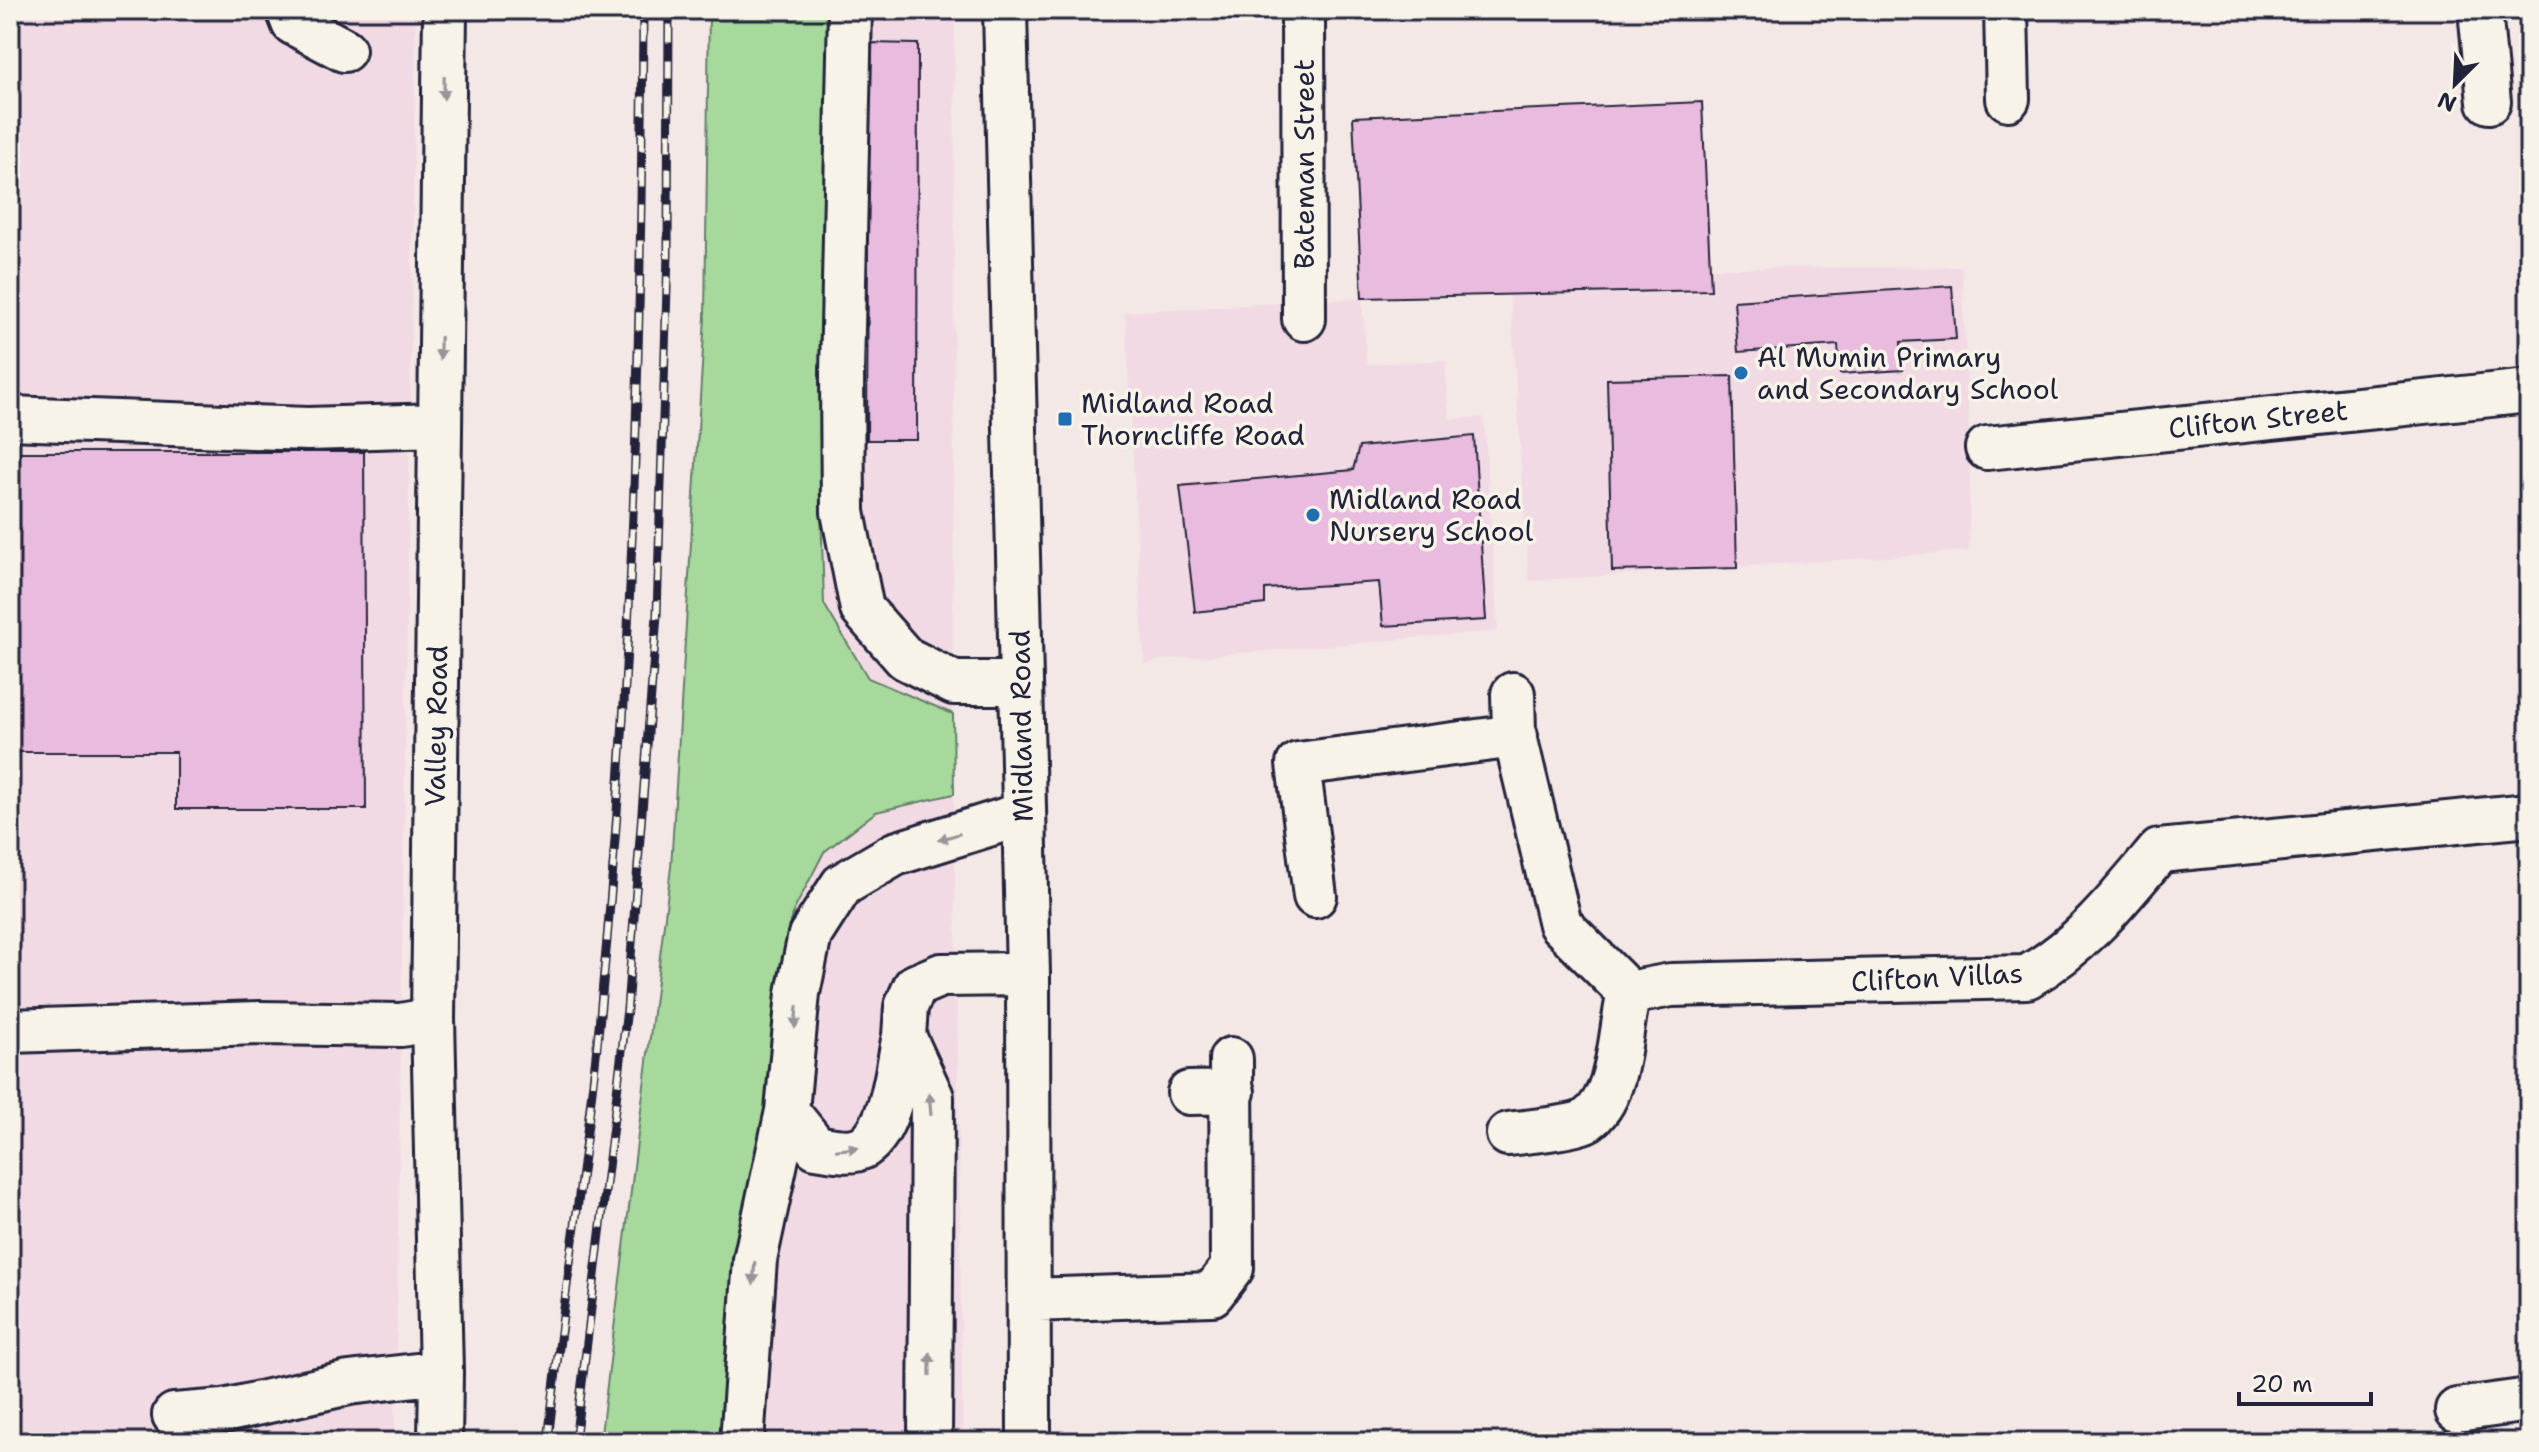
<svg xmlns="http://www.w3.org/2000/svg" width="2539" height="1452" font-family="'Shantell Sans',sans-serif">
  <rect width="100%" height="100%" fill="#f4e8e6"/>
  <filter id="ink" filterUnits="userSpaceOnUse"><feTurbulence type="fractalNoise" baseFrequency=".0125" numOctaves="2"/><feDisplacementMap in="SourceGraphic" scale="16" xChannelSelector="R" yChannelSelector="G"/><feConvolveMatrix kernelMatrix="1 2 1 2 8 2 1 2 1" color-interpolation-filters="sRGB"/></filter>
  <g filter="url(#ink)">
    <path fill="#f1dae4" d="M10,10H416L395,1442H10Z
      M831,10H955L953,714L868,679L824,605L820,477Z
      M1962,267L1970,450L1969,551L1529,581L1510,295L1711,293L1710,268Z
      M1362,298L1367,364L1445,360L1449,419L1484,417L1498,631L1160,660L1144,664L1125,312Z
      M954,794L963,1442H726L738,1290L793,912L824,852L876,811Z"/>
    <path fill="#a6d99b" stroke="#647e6b" stroke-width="2" d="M709,10H831L820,477L824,604L868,678L953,714L954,794L876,812L824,852L793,912L738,1290L726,1442H600L671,867L705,317Z"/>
    <path fill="#e9bbde" stroke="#22223b" stroke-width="2" d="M869,43L918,44L917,440H867Z
      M1702,102L1711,290L1362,298L1353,117Z
      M1952,286L1956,339L1901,342L1903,370L1840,374L1838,345L1738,352L1734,301Z
      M1732,376L1737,568L1612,571L1607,379Z
      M1474,436L1486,620L1383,626L1379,582L1265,589V604L1195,612L1180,486L1353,470L1359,447Z
      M10,452H364L366,809H176V752H10Z
      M2529,611V650L2524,612Z"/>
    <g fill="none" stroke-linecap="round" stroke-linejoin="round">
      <defs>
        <path id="minor" d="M288,10L293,23L344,50
          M850,10L842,373L843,512L862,609L905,658L954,683H1020
          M1005,10L1028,974L1029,1442
          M1303,10L1304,319
          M2006,10L2008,99
          M2480,10L2489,102
          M10,418L308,429L439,425
          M1987,448L2529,391
          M1513,694L1514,732L1560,924L1629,993
          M1315,896L1298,764L1516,736
          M10,1031L260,1023L401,1025L433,1019
          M1189,1093L1233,1092
          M787,1111L816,1147C831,1149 851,1155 865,1146C893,1126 897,1067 904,1036
          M1508,1134C1524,1132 1576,1127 1587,1120C1621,1097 1619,1031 1629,993L1671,985L2027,977C2083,945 2118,900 2159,851L2529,815
          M1030,1300L1212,1294L1232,1268L1231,1059
          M2457,1410L2529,1400
          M174,1415L224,1411L349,1383L441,1372
          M440,1442L441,1372L433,1019L445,10
          M742,1442L755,1260L787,1111L798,993L810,935L842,885L895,854L1023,814
          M930,1442L932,1097L904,1036L906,1007L915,986L941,975L1028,974"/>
      </defs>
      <use href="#minor" stroke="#22223b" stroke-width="48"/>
      <use href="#minor" stroke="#f7f3e8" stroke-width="42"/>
      <defs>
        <path id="rail" d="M548,1442C563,1296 588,1151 601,1005C633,674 641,342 643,10
          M575,1442L627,1009L657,615L668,254L669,10"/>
      </defs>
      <use href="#rail" stroke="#22223b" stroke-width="9"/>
      <use href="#rail" stroke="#f7f3e8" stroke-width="6" stroke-dasharray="18" stroke-linecap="butt"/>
    </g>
    <defs><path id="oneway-solid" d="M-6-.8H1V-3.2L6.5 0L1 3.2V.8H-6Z" transform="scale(2)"/></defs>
    <g fill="#97959a">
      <use href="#oneway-solid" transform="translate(444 88) rotate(91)"/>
      <use href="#oneway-solid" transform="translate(440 348) rotate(91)"/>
      <use href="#oneway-solid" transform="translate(949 837) rotate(163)"/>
      <use href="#oneway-solid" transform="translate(796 1017) rotate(96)"/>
      <use href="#oneway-solid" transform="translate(930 1104) rotate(-95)"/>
      <use href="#oneway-solid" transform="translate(847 1149) rotate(-6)"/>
      <use href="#oneway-solid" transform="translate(754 1273) rotate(94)"/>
      <use href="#oneway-solid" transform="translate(930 1364) rotate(-90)"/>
    </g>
  </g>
  <g fill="#1f6fb2" stroke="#f7f3e8" stroke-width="3">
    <circle cx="1741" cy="373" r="8"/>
    <rect x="1057" y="411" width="16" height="16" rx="4"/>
    <circle cx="1313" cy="515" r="8"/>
  </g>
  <g text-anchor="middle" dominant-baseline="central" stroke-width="7" stroke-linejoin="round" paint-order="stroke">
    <g font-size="28" fill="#22223b" stroke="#f7f3e8">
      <text transform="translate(1304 164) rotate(-90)">Bateman Street</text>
      <text transform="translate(2258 419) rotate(-6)">Clifton Street</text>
      <text transform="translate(436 726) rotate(-89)">Valley Road</text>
      <text transform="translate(1021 726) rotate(-91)">Midland Road</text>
      <text transform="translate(1937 977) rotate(-3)">Clifton Villas</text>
    </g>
    <g font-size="28" fill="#22223b" stroke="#f7f3e8" text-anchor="start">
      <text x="1757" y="357">Al Mumin Primary<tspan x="1757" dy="32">and Secondary School</tspan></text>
      <text x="1081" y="403">Midland Road<tspan x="1081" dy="32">Thorncliffe Road</tspan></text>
      <text x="1329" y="499">Midland Road<tspan x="1329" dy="32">Nursery School</tspan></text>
    </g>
  </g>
  <rect width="2539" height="1452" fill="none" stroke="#f7f3e8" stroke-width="40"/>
  <rect x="20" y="20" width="2499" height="1412" fill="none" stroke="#22223b" stroke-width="3" filter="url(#ink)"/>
  <g transform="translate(2455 84) rotate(204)" stroke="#f7f3e8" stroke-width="6" paint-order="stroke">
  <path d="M0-6L14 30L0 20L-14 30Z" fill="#22223b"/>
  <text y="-12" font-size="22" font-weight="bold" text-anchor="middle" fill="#22223b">N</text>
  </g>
  <path d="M2239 1392v12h132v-12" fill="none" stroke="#22223b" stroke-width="4"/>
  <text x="2251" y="1392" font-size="24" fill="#22223b" stroke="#f7f3e8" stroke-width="6" paint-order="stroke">20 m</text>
</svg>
